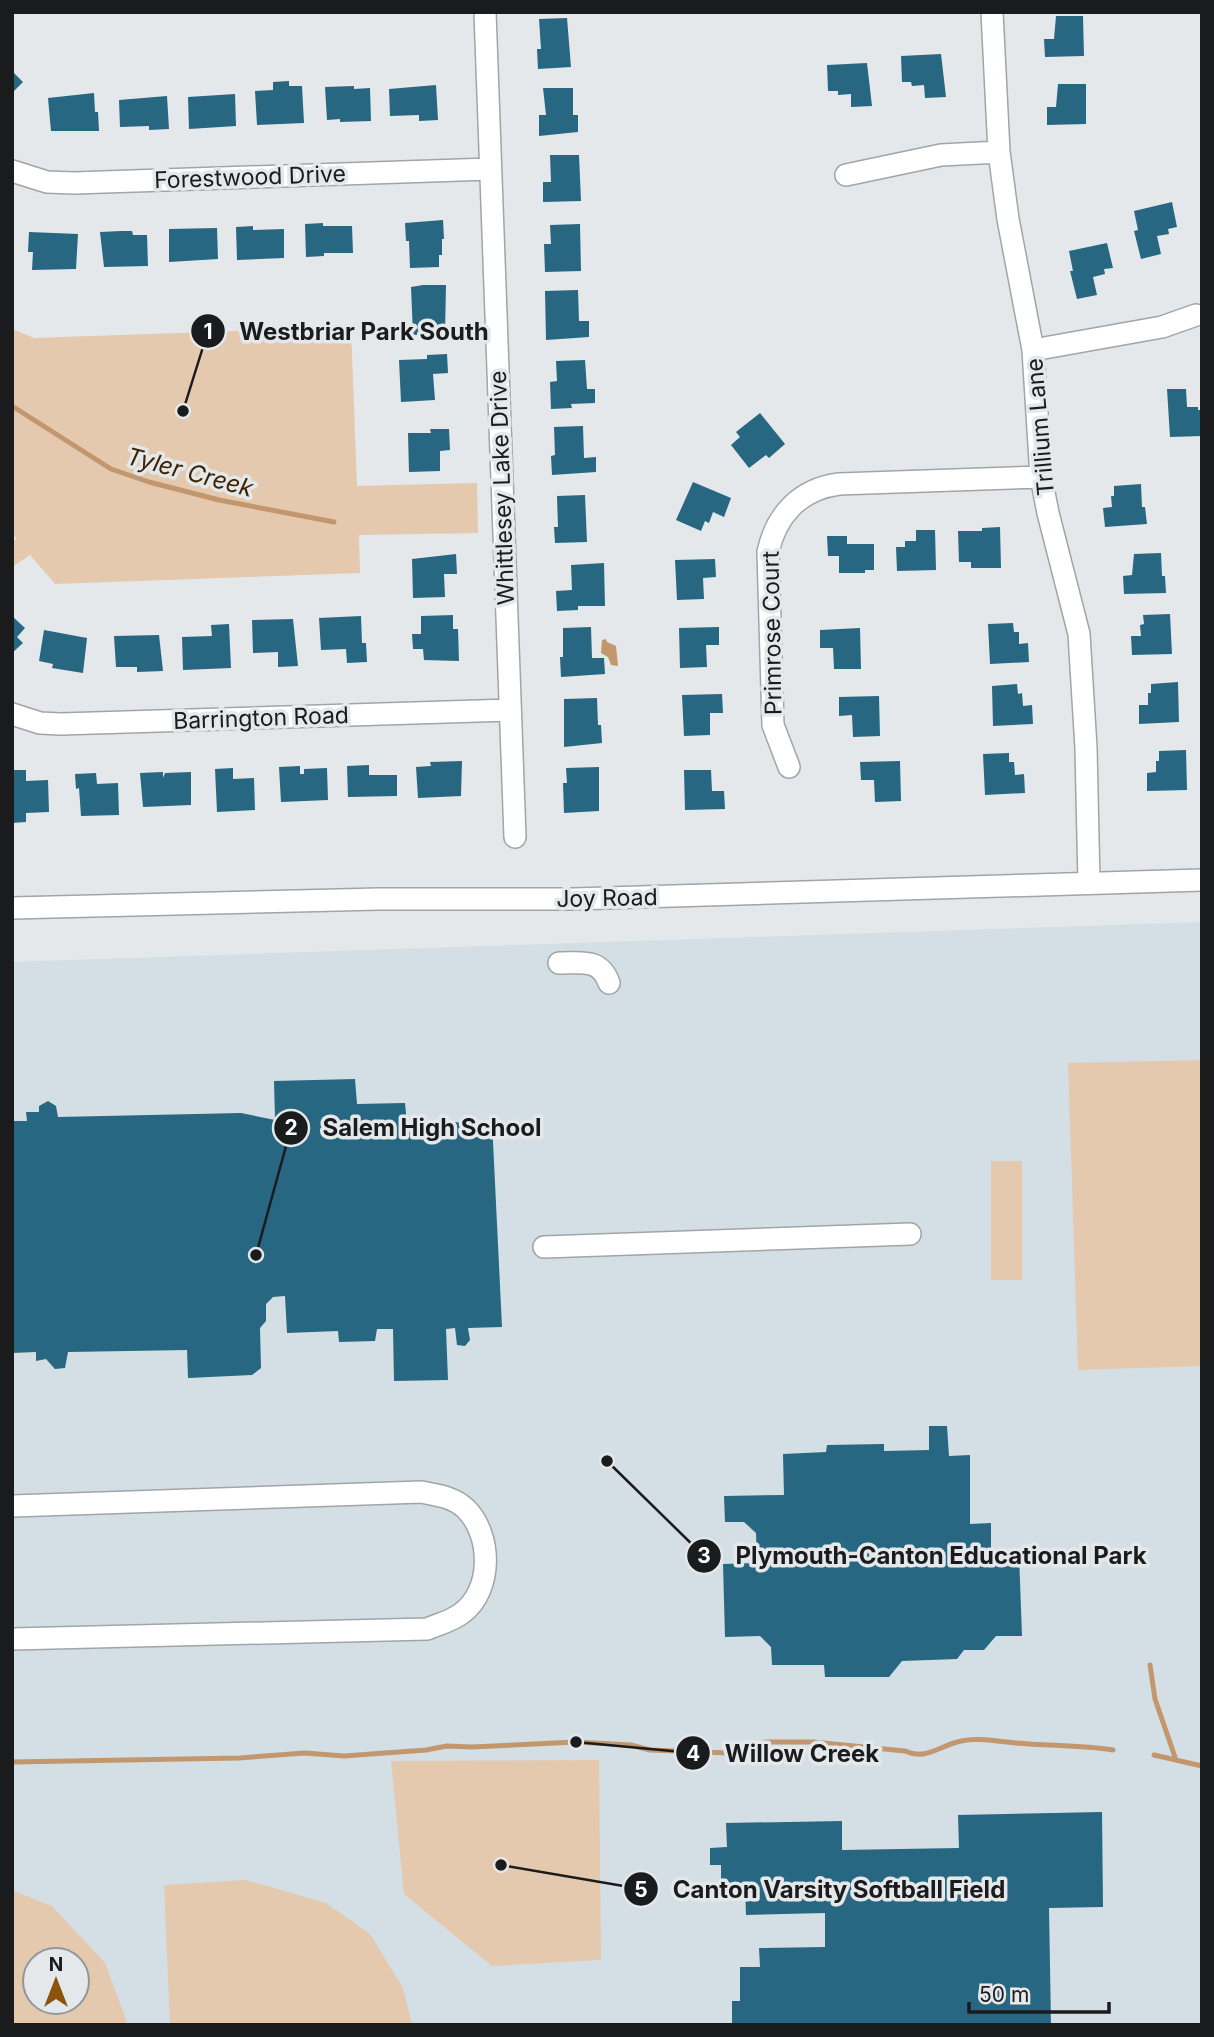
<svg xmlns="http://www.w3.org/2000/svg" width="1214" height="2037" font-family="Inter,sans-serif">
  <rect width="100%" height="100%" fill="#e4e8ea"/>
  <path fill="#d3dfe5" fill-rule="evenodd" d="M1202,922V2025H12V962ZM35,1960H77V2002H35Z"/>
  <path fill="#e4c9af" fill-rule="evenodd" d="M351,327L357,486L477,483L478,533L359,535L360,573L55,584L30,555L12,567V542L17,539L12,533V329L34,338Z
    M1202,1060V1366L1078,1370L1068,1063Z
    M991,1161H1022V1280H991Z
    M599,1760L601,1960L492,1966L404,1894L391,1761Z
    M246,1880L326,1903L370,1934L403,1988L412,2025H170L164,1885Z
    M12,1890L52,1906L105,1963L128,2025H12ZM77,1960V2002H35V1960Z"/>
  <path fill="#c2976e" d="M606,639L607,642L616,646L618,666L611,665L608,657L601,653L602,640Z"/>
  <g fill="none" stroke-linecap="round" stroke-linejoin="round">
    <path stroke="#c2976e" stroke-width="5" d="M12,406L111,469L149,482L219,500L334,522
      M1150,1665L1155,1699L1176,1760
      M1154,1755L1202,1766
      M12,1762L239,1758L305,1753L344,1756L426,1750L447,1746L472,1747L576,1742L631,1745L650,1750L728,1753L766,1742H813L905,1751C926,1761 941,1745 961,1741C979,1737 998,1742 1016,1743C1048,1746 1081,1745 1113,1750"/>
  </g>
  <path fill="#276781" d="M1056,16H1083L1084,56L1045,57L1044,39H1054Z
    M567,18L571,67L538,69L537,49H541L539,19Z
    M941,54L946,97L925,98L924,85L912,86L911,82H902L901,56Z
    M867,63L872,106L851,107V94L838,95V91H828L827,65Z
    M12,71L23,82L12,93Z
    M289,81V86H302L304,123L257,125L255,91L273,90V82Z
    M1058,84H1086V124L1047,125V107H1056Z
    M436,85L438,120L419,121V115L390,116L389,89Z
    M354,86V89L370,88L371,121L340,122V119L327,120L325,87Z
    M543,88H573V115H578V132L539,136V115H546Z
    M94,93L95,112H98L99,131H51L48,98Z
    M235,94L236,126L189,129L188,97Z
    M167,96L169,129L149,130V126L120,127L119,100Z
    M550,155H579L581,201L543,202V182H551Z
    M1172,202L1177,227L1168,229L1169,234L1157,236L1161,254L1141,259L1134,231L1138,230L1134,211Z
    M443,220L444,239H442V255H439V267L410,268L409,241H406L405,223Z
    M323,223V226H352L353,253H324V256L306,257L305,224Z
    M580,224L581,271L545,272L544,244H551L550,225Z
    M253,226V230L284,229V258L237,260L236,227Z
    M217,228L218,259L169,262V229Z
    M121,231H132L133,235H147L148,266L104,267L100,232Z
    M29,232L78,234L76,269L32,270L33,252H28Z
    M1107,243L1113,268L1104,269L1105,274L1093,277L1097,295L1077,299L1070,271H1073L1069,251Z
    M423,285H446L445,334L413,335L411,287Z
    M578,290L579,321H589V337L546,340L545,291Z
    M447,354L448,373L433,374L435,400L401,402L399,360L427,359V355Z
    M585,360L587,389H595V403L571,404L572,408L551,409L550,382L557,381L556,361Z
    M1167,389H1186L1187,407H1198V410H1202V436L1170,437Z
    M760,413L785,444L769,458L766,455L749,468L731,445L740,437L736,432Z
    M583,426L584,458L596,457V472L552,475L551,456L555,455L554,427Z
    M430,429H449L450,450L440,451V471L409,472L408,433H431Z
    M693,482L731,498L724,517L713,512L709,523L705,521L701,531L676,520Z
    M1141,484L1142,507H1145L1147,524L1105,527L1103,508L1112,507L1111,496H1114V486Z
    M585,495L587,542L555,543L554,527H558L557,496Z
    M1000,527L1001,568H971V562H959L958,531H982V528Z
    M916,530H935L936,570L897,571L896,547H905V541H916Z
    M827,536H847V544H874V570H865V573H839V556H828Z
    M1161,553L1162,576H1165L1166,593L1124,594L1123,576L1132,575L1134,554Z
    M456,554L457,574H444L445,597L413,598L412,559Z
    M715,559L716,577L703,578L704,599L677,600L675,560Z
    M604,563L605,606H578V610L557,611L556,591L572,590L571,565Z
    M1170,614L1172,654L1132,655L1131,636H1141L1140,625L1144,624L1143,615Z
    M453,615V629H458L459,661L424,660L423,649H413L412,634H421V616Z
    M12,616L25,628L17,637L23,643L12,653Z
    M361,616L362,643H366L367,662L347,663L346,649L321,650L319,618Z
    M293,619L298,666L278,667V652L253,653L252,620Z
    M1013,623L1014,632H1019V644L1028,643L1029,662L990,664L988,624Z
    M229,624L231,668L183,670L182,637L212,636L211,625Z
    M591,627L592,658H604L605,674L561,677L560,657H563V628Z
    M719,627V645H706L707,667L680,668L679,628Z
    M860,628L861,669H834L833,648H820V630Z
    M44,630L87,638L83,673L52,668L53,664L39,661Z
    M159,635L163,671L137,672V667H116L114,636Z
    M1178,682L1179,722L1139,724V705H1148V693H1151V684Z
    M1017,684L1018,694L1022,693L1023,706L1032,705L1033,724L993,726L992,686Z
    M722,694L723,713H710V735L684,736L682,695Z
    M879,696L880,736L853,737L852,715L839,716V697Z
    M597,698L598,725H601L602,743L564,747V699Z
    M1186,750L1187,790L1147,791V773L1156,772V761H1159V751Z
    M1009,753V762H1014L1015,775L1024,774L1025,793L985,795L983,754Z
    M462,761L461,796L418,798L416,767L431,766L430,762Z
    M900,761L901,801L875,802L874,780H861L860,762Z
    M369,765V775H397V796L348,797L347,766Z
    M300,766V774H304V769L327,768L328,800L281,802L279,767Z
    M599,767V811L564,813L563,783H567L566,768Z
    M233,768V779L254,778L255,810L217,812L215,769Z
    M12,770H26V781L48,780L49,812L26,813V822L12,823Z
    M684,770H711L712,791H724L725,809L685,810Z
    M163,772V778L165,773L191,772V805L143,807L140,773Z
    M96,773L97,784L118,783L119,815L81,816L79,788L76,789L75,774Z
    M355,1079L357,1104L405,1103L407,1124L492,1121L502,1327L468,1328L470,1340L465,1346L457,1345L455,1328L446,1329L448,1380L394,1381L393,1329H377L375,1341L339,1342L338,1331L287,1333L285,1296L273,1297L266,1304V1321L260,1328L261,1368L252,1375L188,1378L187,1350L68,1352L65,1368L55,1369L46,1359L36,1361V1352L12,1353V1121H27L26,1112H39V1106L48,1101L56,1106L58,1117L241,1113L275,1120L274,1081Z
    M929,1426H947L949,1456L970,1455V1524L991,1523V1553L1019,1554L1022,1636H996L984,1650H964L957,1659L902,1661L889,1677H825L824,1665H772L771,1647L760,1636L725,1637L723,1564L757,1563L756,1533L744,1522H725L724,1496L784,1495L783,1454L826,1452L827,1445L884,1444V1451L929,1450Z
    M1102,1812L1103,1907L1049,1908L1051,2025H732V2001H740V1967H760L759,1948L825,1947V1913L746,1915L745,1885H738V1898H721V1865H710V1848L727,1847L726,1823L842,1821V1850L959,1848L958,1815Z"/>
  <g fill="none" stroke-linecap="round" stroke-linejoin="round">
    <defs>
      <path id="minor" d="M485,12L515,837
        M992,12L999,152L1008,219L1033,350L1041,477L1048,513L1079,634L1086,748L1089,883
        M12,171L47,182L74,183L490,169
        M846,175L941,155L999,152
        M1033,350L1162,327L1196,315
        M12,714L40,723L61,724L510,710
        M789,767L773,725L768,552C776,515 800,489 839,484L1041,477
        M12,908L379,899H574L1202,880
        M559,963C582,963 600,958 609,983
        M544,1247L910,1234
        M12,1506L421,1492C437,1495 454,1497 466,1509C492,1535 493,1590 462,1613C452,1621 439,1624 427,1629L12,1639"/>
    </defs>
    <use href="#minor" stroke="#a1a5a7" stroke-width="24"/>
    <use href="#minor" stroke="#fff" stroke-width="21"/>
  </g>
  <g text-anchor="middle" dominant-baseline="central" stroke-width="7" stroke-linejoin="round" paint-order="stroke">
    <g font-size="23" fill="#1a1b1c" stroke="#e4e8ea">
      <text transform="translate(250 177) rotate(-2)">Forestwood Drive</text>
      <text transform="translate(1040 427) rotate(-95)">Trillium Lane</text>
      <text transform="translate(502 488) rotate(-92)">Whittlesey Lake Drive</text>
      <text transform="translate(772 633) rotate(-91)">Primrose Court</text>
      <text transform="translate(261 718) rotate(-2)">Barrington Road</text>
      <text transform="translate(607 898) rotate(-1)">Joy Road</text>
    </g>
    <g font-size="24" font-style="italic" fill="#3e2200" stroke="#e4e8ea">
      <text transform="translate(190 472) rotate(15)">Tyler Creek</text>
    </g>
  </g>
  <path fill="none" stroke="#1a1b1c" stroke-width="2.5" d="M183 411L208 331M256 1255L291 1128M607 1461L704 1556M576 1742L693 1753M501 1865L641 1889"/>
  <g fill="#1a1b1c" stroke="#e4e8ea" stroke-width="2.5">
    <circle cx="183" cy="411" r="7"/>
    <circle cx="256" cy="1255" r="7"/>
    <circle cx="607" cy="1461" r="7"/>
    <circle cx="576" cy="1742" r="7"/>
    <circle cx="501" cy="1865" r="7"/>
    <circle cx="208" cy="331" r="18"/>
    <circle cx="291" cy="1128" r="18"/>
    <circle cx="704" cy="1556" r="18"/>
    <circle cx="693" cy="1753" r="18"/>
    <circle cx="641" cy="1889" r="18"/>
  </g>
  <g font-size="21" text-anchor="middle" font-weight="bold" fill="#fff">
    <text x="208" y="339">1</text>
    <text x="291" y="1135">2</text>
    <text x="704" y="1563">3</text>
    <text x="693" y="1761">4</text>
    <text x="641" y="1897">5</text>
  </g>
  <g font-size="24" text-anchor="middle" font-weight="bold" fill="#1a1b1c" stroke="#e4e8ea" stroke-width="7" stroke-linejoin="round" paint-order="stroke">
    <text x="364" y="340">Westbriar Park South</text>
    <text x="432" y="1136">Salem High School</text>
    <text x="941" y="1564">Plymouth-Canton Educational Park</text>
    <text x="802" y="1762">Willow Creek</text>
    <text x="839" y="1898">Canton Varsity Softball Field</text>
  </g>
  <rect width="1214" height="2037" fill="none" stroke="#1a1b1c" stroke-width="28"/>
  <g transform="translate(56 1981)"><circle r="33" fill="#e4e8ea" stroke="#939698" stroke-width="2"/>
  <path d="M0-5L12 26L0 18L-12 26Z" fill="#8c540a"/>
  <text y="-10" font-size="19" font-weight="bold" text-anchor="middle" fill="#1a1b1c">N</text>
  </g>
  <path d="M969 2002v10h140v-10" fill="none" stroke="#1a1b1c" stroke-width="3.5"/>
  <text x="979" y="2002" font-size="21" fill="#1a1b1c" stroke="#e4e8ea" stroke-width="5" paint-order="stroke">50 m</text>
</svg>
